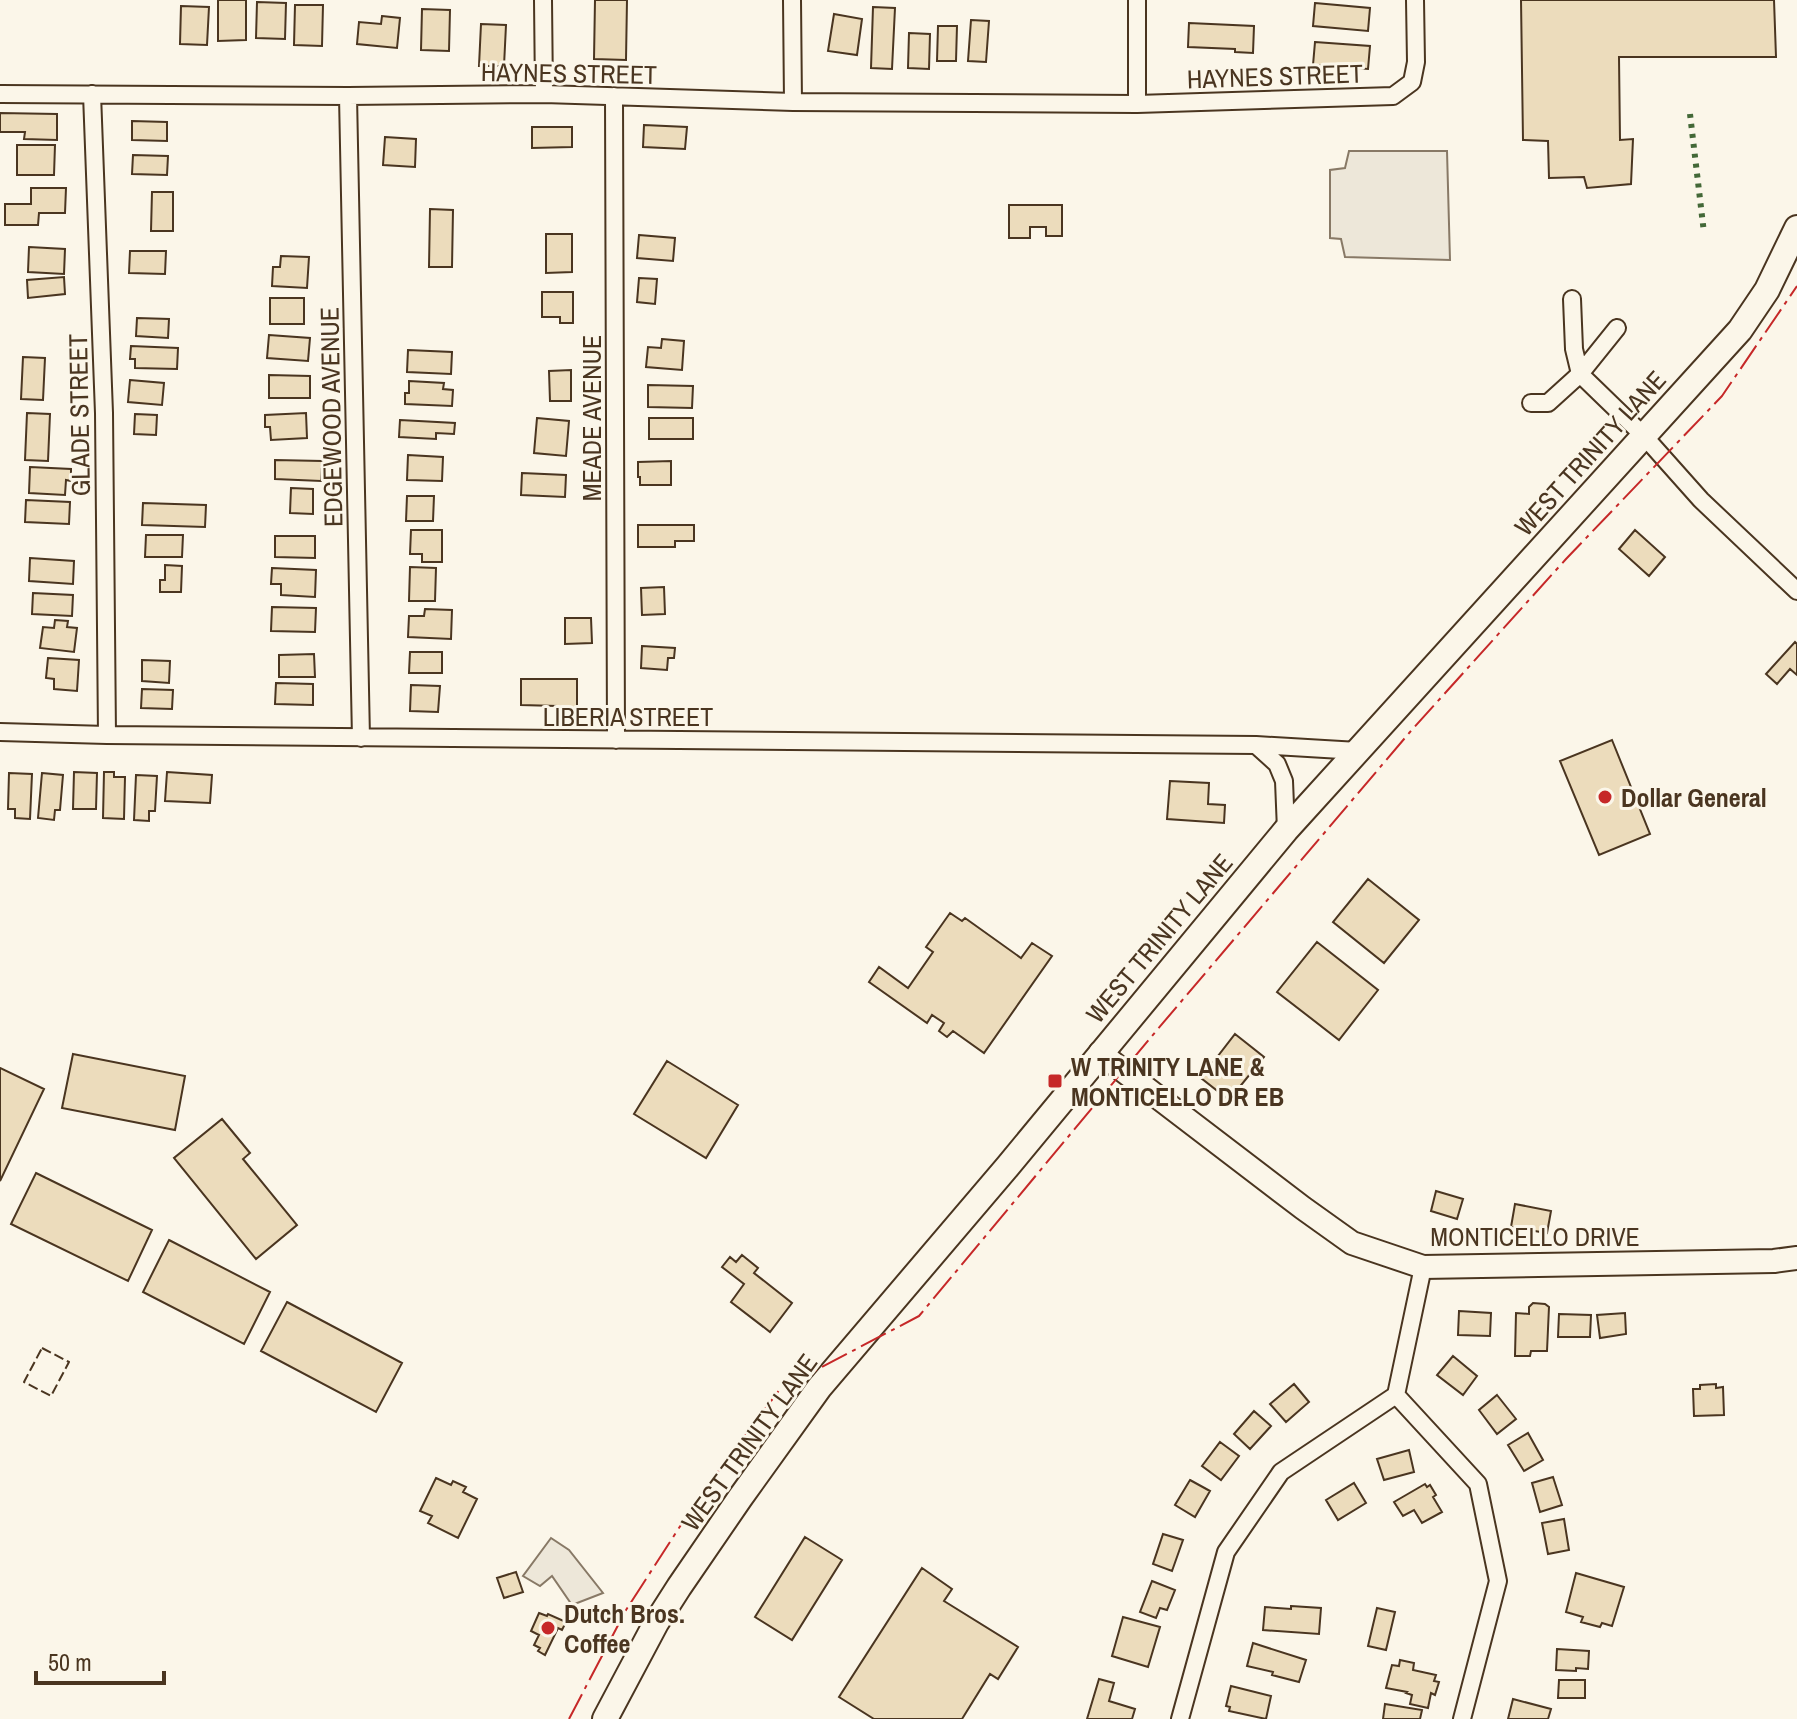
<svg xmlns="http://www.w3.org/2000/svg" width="1797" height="1719" font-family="'Archivo Narrow',sans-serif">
  <rect width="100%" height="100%" fill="#fbf6e9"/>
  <path fill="#ede7d9" stroke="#887966" stroke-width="2" d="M1349,151H1447L1450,260L1345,257L1341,239L1330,238V170L1345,168Z
    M551,1538L569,1550L603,1593L572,1605L552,1576L540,1586L523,1576Z"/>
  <path fill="#ecdcbc" stroke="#4a3520" stroke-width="2" d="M218,0H246V40L218,41Z
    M595,0H627L626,60L594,59Z
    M1521,0H1774L1776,57H1619L1620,140L1633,139L1631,184L1587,188L1584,177L1549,178L1548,141L1523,140Z
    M257,2L286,3L285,39L256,38Z
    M1315,3L1370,8L1368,31L1313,26Z
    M295,5H323L322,46L294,45Z
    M181,6L209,7L207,45L180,44Z
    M873,7L895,8L892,69L871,68Z
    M422,9L450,10L449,51L421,50Z
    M834,14L862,19L857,55L828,51Z
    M382,16L400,18L397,48L357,44L359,22L381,24Z
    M971,20L989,21L986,62L968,61Z
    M1189,23L1254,26L1253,53L1235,52V49L1188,47Z
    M481,24L506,25L504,66H479Z
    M938,26H957L956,61H937Z
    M909,33L930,34L929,69L908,68Z
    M1315,42L1370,46L1368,69L1313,65Z
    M0,113L57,114V140L24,139L25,132H0Z
    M132,121L167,122V141L132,140Z
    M644,125L687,127L685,149L643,147Z
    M532,127H572V147L532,148Z
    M385,137L416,139L415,167L383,165Z
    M17,145H55L54,175H17Z
    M133,155L168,156L167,175L132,174Z
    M31,188H66L65,213H39L38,225H5V204H31Z
    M152,192H173V231H151Z
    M1009,205H1062V236H1046V227H1030V238H1009Z
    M430,209L453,210L452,267H429Z
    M546,234H572V272L546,273Z
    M639,235L675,238L673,261L637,258Z
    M29,247L65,249L64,274L28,272Z
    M130,251H166L165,274L129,273Z
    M281,256L309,257L307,288L272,286L273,267H280Z
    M64,277L65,294L28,298L27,280Z
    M639,278L657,279L655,304L637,302Z
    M542,292H573V323H560V317H542Z
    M270,298H304V324H270Z
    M137,318L169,319L168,338L136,336Z
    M269,335L310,338L308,361L267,358Z
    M662,339L684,341L682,370L646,367L648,347L661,348Z
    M131,346L178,348L177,369L135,368V359H130Z
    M408,350L452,352L451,374L407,372Z
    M23,357L45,358L43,400L21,399Z
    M571,370V401H550L549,371Z
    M269,375L310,376V398H269Z
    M130,380L164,383L162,405L128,402Z
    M409,381L444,383L443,389L453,390L452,406L405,404V393H409Z
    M648,385L693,386L692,408L648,407Z
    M27,413L50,414L48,461L25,460Z
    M306,413L307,438L271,440L270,427H265V415Z
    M135,414L157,415L156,435L134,434Z
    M537,418L569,421L566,456L534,453Z
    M649,418H693V439H649Z
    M400,420L455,423L454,434L436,433V439L399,437Z
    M408,455L443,457L442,481L407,480Z
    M275,460L322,461L321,481L275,479Z
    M671,461V485H640V477H638V462Z
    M30,467L71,469V481L66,480L65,495L29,493Z
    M522,473L566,475L565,497L521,495Z
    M291,488L313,489V514L290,513Z
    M407,496H434L433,521H406Z
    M26,500L70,502L69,524L25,522Z
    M143,503L206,505L205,527L142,525Z
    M638,525H694V541H675V547H638Z
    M411,530H442V562H422V554H410Z
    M1635,530L1665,557L1649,576L1619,549Z
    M146,535H183L182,557H145Z
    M275,536H315V558L275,557Z
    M30,558L74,561L73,584L29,581Z
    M165,565L182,566L181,592H160V580H165Z
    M410,567L436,568L435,601H409Z
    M272,568L316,570L315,597L281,595V584H271Z
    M664,587L665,614L642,615L641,588Z
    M33,593L73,595L72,616L32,614Z
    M272,607L316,608L315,632L271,631Z
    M425,609L452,610L451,639L408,637L409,616H424Z
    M565,618H591L592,643L565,644Z
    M55,620L68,621L67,627L77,628L74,652L40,648L43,627L54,628Z
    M1795,642L1797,644V675L1790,669L1777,684L1766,674Z
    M642,646L675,648L674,658H668L667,670L641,668Z
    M410,652H442V673H409Z
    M314,654L315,677H279V655Z
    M48,658L79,660L77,691L54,689V679L46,678Z
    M142,660L170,661L169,683L142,681Z
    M521,679H577V709H557V706L521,705Z
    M276,683L313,684V705L275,704Z
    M411,685L440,686L438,712L410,711Z
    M142,689L173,690L172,709L141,708Z
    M1612,740L1650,834L1599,855L1560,761Z
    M74,772L97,773L96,809H73Z
    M104,772H114V777H125L124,819L103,818Z
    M167,772L212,775L210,803L165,801Z
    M9,773L32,774L30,819L15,818V809H8Z
    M42,773L63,775L60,810H55L54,820L38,818Z
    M136,775L157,776L155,811H149V821L134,820Z
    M1170,781L1209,783L1208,804L1225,805L1224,823L1167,819Z
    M1368,879L1419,920L1384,963L1333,922Z
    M950,913L962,921L965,918L1021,958L1032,943L1052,956L984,1053L953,1031L947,1037L939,1031L944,1023L932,1015L927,1023L869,982L879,967L908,988L933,952L926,947Z
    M1317,942L1378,990L1339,1040L1277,992Z
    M1235,1034L1264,1057L1229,1100L1201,1078Z
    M73,1054L185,1076L175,1130L62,1108Z
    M667,1061L738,1105L706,1158L634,1114Z
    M0,1068L44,1089L0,1181Z
    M222,1119L250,1153L243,1159L297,1225L256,1259L174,1158Z
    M36,1173L152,1230L128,1281L11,1224Z
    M1436,1191L1463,1199L1457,1219L1431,1211Z
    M1515,1204L1551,1211L1547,1233L1511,1227Z
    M169,1240L270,1292L244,1344L143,1292Z
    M742,1255L758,1268L754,1273L792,1303L770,1332L731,1302L744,1284L722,1267L730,1257L736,1262Z
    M287,1302L402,1363L376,1412L261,1351Z
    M1533,1303L1545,1304L1549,1307L1547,1351H1531L1530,1356H1515L1516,1313L1529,1314V1307Z
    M1459,1311L1491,1313L1490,1336L1458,1335Z
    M1625,1313L1626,1334L1600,1338L1597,1315Z
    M1559,1314L1591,1315L1590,1337H1558Z
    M1453,1356L1477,1376L1463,1395L1437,1375Z
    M1294,1384L1309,1402L1286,1422L1270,1404Z
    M1716,1384V1388L1723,1387L1724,1415L1694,1416L1693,1389H1700V1385Z
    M1497,1395L1516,1419L1497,1434L1479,1410Z
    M1254,1411L1271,1426L1250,1449L1234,1434Z
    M1528,1433L1543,1460L1524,1471L1508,1445Z
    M1220,1442L1239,1456L1221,1480L1202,1466Z
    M1409,1450L1414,1472L1384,1480L1377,1459Z
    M1553,1477L1562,1505L1540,1512L1532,1483Z
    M436,1478L451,1485L453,1481L466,1487L463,1492L477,1499L458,1538L428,1523L432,1516L420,1511Z
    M1190,1480L1210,1491L1195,1517L1175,1505Z
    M1354,1483L1366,1503L1338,1520L1326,1500Z
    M1425,1484L1427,1487L1430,1485L1436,1495L1433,1497L1442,1512L1422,1523L1414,1510L1403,1516L1394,1502Z
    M1564,1519L1569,1550L1548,1554L1542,1523Z
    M1163,1534L1183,1540L1172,1571L1153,1564Z
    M805,1537L842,1560L792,1640L755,1617Z
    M922,1568L952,1589L944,1601L1018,1647L998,1679L990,1674L962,1719H874L839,1697Z
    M516,1572L523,1592L504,1598L497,1578Z
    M1576,1573L1624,1587L1612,1626L1602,1623L1600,1627L1581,1622L1583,1617L1566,1612Z
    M1152,1581L1175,1590L1167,1610L1160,1608L1156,1618L1140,1612Z
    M1291,1606L1321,1608L1319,1634L1263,1630L1265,1607L1291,1609Z
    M1377,1608L1395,1612L1386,1650L1368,1646Z
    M539,1613L547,1616L548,1614L566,1622L562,1630L558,1628L545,1655L538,1651L540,1648L534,1645L539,1635L531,1631Z
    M1123,1617L1160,1627L1148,1667L1112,1656Z
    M1253,1643L1306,1660L1299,1682L1272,1675L1273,1672L1247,1666Z
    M1557,1649L1589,1651L1588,1669L1576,1668V1671L1556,1670Z
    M1400,1660L1414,1663L1413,1670L1436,1675L1434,1681L1439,1682L1435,1695L1431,1693L1428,1708L1410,1704L1412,1695L1406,1693L1407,1692L1386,1688L1392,1665L1399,1666Z
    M1099,1679L1114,1683L1109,1701L1135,1709L1132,1719H1087Z
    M1559,1680H1585V1698H1558Z
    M1231,1686L1271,1696L1266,1719L1229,1711L1230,1707L1226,1706Z
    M1513,1699L1551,1709L1548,1719H1508Z
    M1385,1704L1422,1710L1420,1719H1383Z"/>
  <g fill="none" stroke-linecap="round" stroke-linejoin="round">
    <defs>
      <path id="street" d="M543,0L544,94
        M792,0L793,102
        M0,94L348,96L544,94L793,102L1137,104L1393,96L1412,82L1416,62L1415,0
        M92,94L104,413L107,735
        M348,96L361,738
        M614,96L616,740
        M1137,104V0
        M1617,328L1580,374L1644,436L1701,500L1797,591
        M1531,403H1548L1580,374L1574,349L1572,299
        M0,732L107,735L1256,745L1358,751
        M1256,745L1277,764L1284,781L1286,830
        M1396,1395L1478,1484L1498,1581L1462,1719
        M1396,1395L1423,1267
        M1180,1719L1226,1552L1281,1472L1396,1395"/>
      <path id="secondary" d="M1100,1053L1303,1208L1352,1243L1423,1267L1774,1261L1797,1258"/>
      <path id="primary" d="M605,1719L656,1623L679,1587L740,1498L819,1388L1008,1166L1286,830L1740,330L1767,290L1797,228"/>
    </defs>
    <use href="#street" stroke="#4a3520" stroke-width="20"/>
    <use href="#secondary" stroke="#4a3520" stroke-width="26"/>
    <use href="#primary" stroke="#4a3520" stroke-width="28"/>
    <use href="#street" stroke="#fbf6e9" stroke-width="16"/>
    <use href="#secondary" stroke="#fbf6e9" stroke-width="22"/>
    <use href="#primary" stroke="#fbf6e9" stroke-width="24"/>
    <path stroke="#436837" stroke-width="6" stroke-dasharray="4 6" stroke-linecap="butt" d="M1690,114L1704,233"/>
    <path stroke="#4a3520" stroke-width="2" stroke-dasharray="10 4" stroke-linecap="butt" d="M42,1348L69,1362L51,1396L24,1382Z"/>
    <path stroke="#c62828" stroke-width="2" stroke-dasharray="28 6 4 6" stroke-linecap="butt" d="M569,1719L626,1610L699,1497L780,1389L919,1316L1157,1030L1410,732L1566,559L1722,396L1797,286"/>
  </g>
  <g fill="#c62828" stroke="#fbf6e9" stroke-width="3">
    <circle cx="1605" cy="797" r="8"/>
    <rect x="1047" y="1073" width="16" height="16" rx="4"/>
    <circle cx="548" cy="1628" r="8"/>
  </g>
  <g text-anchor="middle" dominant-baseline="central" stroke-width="6" stroke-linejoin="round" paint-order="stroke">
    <g font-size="26" fill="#4a3520" stroke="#fbf6e9">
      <text transform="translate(569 73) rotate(1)">HAYNES STREET</text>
      <text transform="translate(1275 76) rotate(-2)">HAYNES STREET</text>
      <text transform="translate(79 415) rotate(-91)">GLADE STREET</text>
      <text transform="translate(331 417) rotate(-91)">EDGEWOOD AVENUE</text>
      <text transform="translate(591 418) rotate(-90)">MEADE AVENUE</text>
      <text transform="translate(1590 453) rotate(-48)">WEST TRINITY LANE</text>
      <text x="628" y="716">LIBERIA STREET</text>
      <text transform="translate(1159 938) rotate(-50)">WEST TRINITY LANE</text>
      <text x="1535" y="1236">MONTICELLO DRIVE</text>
      <text transform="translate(749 1442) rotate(-54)">WEST TRINITY LANE</text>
    </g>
    <g font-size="26" font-weight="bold" fill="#4a3520" stroke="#fbf6e9" text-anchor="start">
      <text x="1621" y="797">Dollar General</text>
      <text x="1071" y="1066">W TRINITY LANE &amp;<tspan x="1071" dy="30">MONTICELLO DR EB</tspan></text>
      <text x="564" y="1613">Dutch Bros.<tspan x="564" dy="30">Coffee</tspan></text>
    </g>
  </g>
  <path d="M36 1671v12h128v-12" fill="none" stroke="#4a3520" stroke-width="4"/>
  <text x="48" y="1671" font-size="24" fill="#4a3520" stroke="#fbf6e9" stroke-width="6" paint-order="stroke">50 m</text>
</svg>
